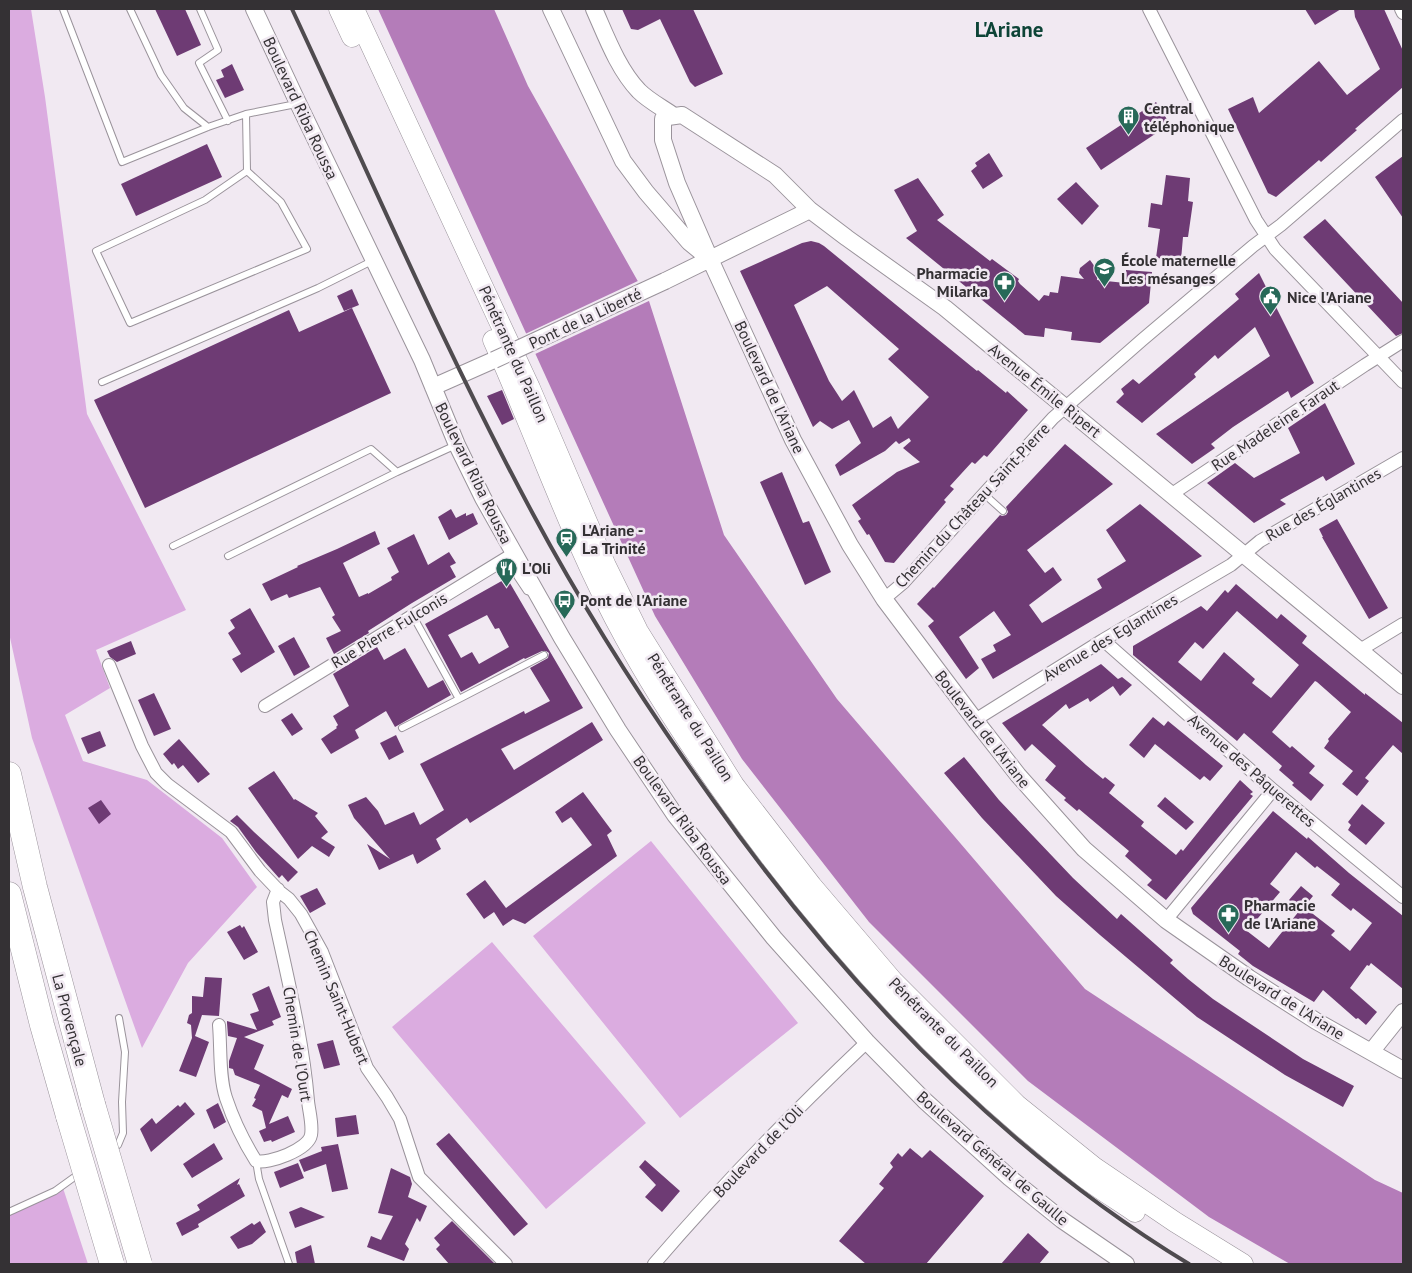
<svg xmlns="http://www.w3.org/2000/svg" width="1412" height="1273" font-family="'PT Sans',sans-serif">
  <rect width="100%" height="100%" fill="#f1e9f2"/>
  <path fill="#dbace0" d="M9,9H31L45,97L87,414L186,610L96,650L110,688L65,715L83,761L147,780L222,838L257,887L188,963L142,1048L32,738L9,633Z
    M651,841L798,1023L680,1118L533,936Z
    M492,942L646,1123L546,1209L392,1027Z
    M62,1185L88,1264H9V1209Z"/>
  <path fill="#b47cb9" d="M378,9H494L528,86L649,301L724,535L837,699L1085,989L1375,1180L1403,1193V1264H1290L1209,1217L1028,1081L869,922L742,759L655,616Z"/>
  <path fill="#f1e9f2" d="M640,280L651,300L533,355L523,335Z"/>
  <path fill="#6e3b74" fill-rule="evenodd" d="M155,9H185L201,45L177,56Z
    M622,9H693L723,74L695,87L690,82L660,19L638,30L631,29Z
    M1305,9H1341L1315,25Z
    M1354,9H1384L1403,51V87L1355,129L1357,130L1321,162L1319,160L1276,197L1268,193L1228,109L1253,97L1259,113L1319,61L1347,95L1380,69L1355,17Z
    M232,64L244,90L225,98L216,80L224,77L221,70Z
    M1156,102L1170,124L1101,170L1086,148Z
    M207,144L222,177L136,216L121,184Z
    M989,153L1003,176L983,189L971,171L977,166L975,163Z
    M1403,156V218L1375,177Z
    M1166,175L1190,178L1188,201L1193,202L1188,237H1183L1181,260L1156,258L1160,229L1148,227L1151,203L1162,205Z
    M918,178L944,215L937,220L990,261L992,259L1019,279L1018,281L1020,284L1039,301L1044,295L1049,296L1050,292L1058,293L1061,276L1084,279L1079,273L1080,268L1090,260L1098,271L1097,280L1125,283L1126,270L1152,272L1149,303L1100,343L1071,340L1072,332L1045,328L1044,337L1025,335L906,238L917,231L894,190Z
    M1076,182L1099,206L1082,225L1057,199Z
    M1325,219L1403,303V333L1396,336L1303,237Z
    M811,241L819,243L824,246L977,371L978,370L1006,393L1007,391L1028,410L987,457L984,455L975,464L972,462L950,486L954,489L944,500L946,502L894,563L885,562L869,534L867,535L858,521L861,519L852,505L897,472L920,462L903,448L911,441L909,438L899,444L896,441L885,451L840,476L835,465L861,443L849,420L832,429L820,421L813,427L740,271L802,243ZM827,286L899,349L888,359L929,397L898,429L891,416L873,428L854,390L842,401L829,381L794,305Z
    M1259,273L1314,383L1291,398L1288,391L1233,427L1211,444L1215,448L1192,464L1156,434L1270,356L1255,327L1218,359L1215,355L1194,374L1196,377L1142,423L1116,402L1124,394L1121,389L1133,379L1139,384L1239,299L1235,294Z
    M352,289L359,305L344,311L337,296Z
    M352,308L391,393L145,508L94,400L289,310L299,332Z
    M502,390L514,419L502,425L487,396Z
    M1325,403L1355,464L1326,481L1323,476L1280,500L1286,504L1254,523L1207,483L1235,463L1254,478L1300,453L1288,428Z
    M1065,444L1113,484L1027,550L1045,573L1053,567L1062,580L1029,605L1042,623L1102,588L1097,579L1126,561L1106,530L1140,504L1202,556L993,679L981,659L996,651L993,645L1011,635L994,611L959,637L979,668L966,679L928,626L934,621L917,604L933,587L934,588L1000,515L1002,516L1006,515L1008,512L1006,507Z
    M782,472L803,523L809,521L831,572L805,585L760,482Z
    M451,509L456,518L466,513V516L473,513L478,524L449,540L438,517Z
    M1337,519L1388,608L1369,619L1322,537H1323L1319,529Z
    M375,531L380,544L343,563L359,597L368,593V594L392,580L391,577L399,572L387,548L414,534L428,565L449,552L456,563L450,566L456,577L412,603L368,631L369,633L334,654L326,638L341,631L332,617L335,615L320,587L289,598L287,594L271,601L262,584L298,567L297,566L337,549Z
    M507,578L583,708L501,749L514,770L592,722L603,740L470,823L467,818L436,839L441,849L417,864L413,854L379,870L367,844L390,859L354,818L348,805L366,797L378,811L385,825L414,812L420,825L444,810L420,764L524,711L525,714L550,701L530,668L548,658L549,653L546,651H542L525,659L524,658L461,692L425,624ZM487,615L495,629L499,628L509,647L479,664L472,652L461,658L448,635Z
    M1236,584L1277,619L1281,614L1307,636L1302,643L1365,695V693L1403,723V754L1393,745L1365,778L1369,781L1357,796L1342,784L1353,771L1324,748L1329,741L1328,739L1351,712L1317,682L1315,681L1272,732L1290,748L1292,746L1315,766L1309,773L1324,785L1311,801L1292,785L1294,783L1279,770L1282,766L1244,733L1237,741L1133,655V646L1201,606L1207,611L1225,590L1228,593ZM1237,611L1299,665L1271,698L1252,683L1255,679L1224,652L1201,681L1178,662L1195,642L1203,649Z
    M250,608L275,652L241,673L232,659L241,654L228,633L235,628L230,620Z
    M294,637L310,667L294,676L278,646Z
    M131,641L136,654L117,662L110,657L107,651Z
    M377,647L384,660L405,648L428,688L443,680L451,695L395,727L386,711L355,730L359,738L331,754L321,739L337,728L336,727L338,725L333,716L349,706L333,674Z
    M1101,664L1118,679L1122,677L1132,685L1120,696L1113,686L1090,702L1088,698L1069,709L1066,704L1042,725L1086,765L1103,779L1105,777L1115,785L1109,793L1144,822L1141,826L1176,855L1181,849L1183,851L1240,780L1253,792L1250,794L1253,796L1166,900L1147,885L1152,880L1125,856L1129,851L1079,809L1077,811L1064,800L1066,798L1045,780L1056,766L1032,744L1025,751L1002,723Z
    M154,693L171,729L154,736L138,700Z
    M292,713L303,729L292,736L281,720Z
    M1153,717L1164,726L1168,721L1223,766L1210,781L1204,776L1200,780L1155,744L1144,758L1129,745Z
    M100,731L106,746L88,754L81,738Z
    M396,735L404,752L389,760L380,743Z
    M179,739L210,774L198,783L183,765L178,769L174,763L172,765L163,754Z
    M964,757L999,800L1073,878L1117,919L1121,914L1173,960L1170,963L1188,979L1213,999L1303,1059L1354,1086L1343,1107L1285,1075L1197,1017L1100,935L1056,896L982,818L944,773Z
    M274,771L294,800L295,799L318,813L315,816L328,832L321,838L335,847L329,857L312,846L298,859L248,788Z
    M583,792L612,831L607,835L617,856L525,924L513,919L503,926L494,912L484,919L466,894L485,880L506,908L592,845L571,817L562,823L555,812Z
    M1165,797L1194,822L1186,830L1157,806Z
    M101,800L111,814L99,824L88,808Z
    M1362,804L1385,823L1366,845L1348,830L1351,825L1348,822Z
    M1273,811L1307,839L1308,837L1349,873L1403,916V989L1371,963L1369,966L1367,965L1350,988L1377,1012L1366,1025L1358,1018L1356,1019L1323,990L1314,1002L1253,966L1238,954L1240,951L1193,914L1191,908ZM1296,852L1315,868L1317,866L1340,884L1331,895L1351,911L1353,908L1372,923L1350,951L1331,935L1335,931L1304,907L1313,896L1301,886L1289,900L1300,910L1269,948L1247,931L1280,892L1270,884Z
    M237,815L254,832L298,872L288,882L282,875L279,878L256,852L238,827L230,821Z
    M317,888L326,904L310,913L300,896Z
    M240,925L242,928L244,926L258,952L244,960L227,932Z
    M205,977L222,978L219,1016L202,1015L195,1036L209,1042L196,1077L179,1071L192,1038L191,1025L187,1023L189,1015L192,1013V996L203,997Z
    M269,986L281,1017L272,1021L274,1025L244,1037L264,1045L254,1069L292,1089L288,1098L282,1095L269,1124L288,1116L295,1132L272,1142L271,1140L264,1142L259,1131L266,1128L262,1111L252,1106L256,1099L254,1098L260,1085L235,1075L233,1069L229,1068V1061L237,1038L228,1036L227,1023V1021L257,1030L250,1014L259,1011L252,994Z
    M333,1040L340,1065L324,1069L317,1044Z
    M185,1102L195,1114L151,1152L140,1129L152,1118L156,1124L178,1105L180,1107Z
    M218,1103L226,1122L214,1129L206,1110Z
    M356,1115L359,1134L337,1137L335,1118Z
    M449,1133L528,1224L514,1236L436,1144Z
    M214,1143L223,1159L192,1178L183,1164Z
    M338,1144L348,1189L332,1192L326,1164L304,1172L299,1160L322,1151L321,1147Z
    M910,1148L922,1158L930,1150L984,1196L926,1264H866L839,1241L884,1188L879,1184L893,1167L890,1163L898,1153L902,1157Z
    M645,1160L680,1191L662,1212L645,1197L656,1185L639,1167Z
    M298,1163L304,1178L280,1188L274,1172Z
    M391,1168L410,1177L412,1184L408,1197L427,1206L420,1222L417,1218L405,1244L409,1249L404,1261L367,1247L371,1236L381,1240L393,1216L378,1213Z
    M240,1178L237,1185L239,1184L245,1196L198,1224L199,1227L182,1236L176,1223L200,1210L197,1205Z
    M301,1207L325,1217L295,1228L289,1212Z
    M260,1221L266,1232L252,1244L238,1249L230,1237L252,1223L254,1225Z
    M452,1221L495,1264H449L436,1249L440,1245L434,1238Z
    M1028,1233L1049,1252L1039,1264H1001Z
    M311,1245L315,1264H297L295,1252Z"/>
  <g fill="none" stroke-linecap="round" stroke-linejoin="round">
    <defs>
      <path id="service" d="M63,9L122,162L208,127L246,114L296,104
        M130,9L161,75L184,108L208,127
        M200,9L218,50L199,63L228,121
        M246,114L247,171L205,200L96,251L130,323L307,249L281,202L247,171
        M102,382L318,288L372,261
        M984,494L1003,511
        M173,546L371,449L397,472L456,445
        M228,556L397,472
        M518,566L517,576L527,591L531,592
        M413,616L459,699L544,655
        M402,728L459,699
        M112,1150L118,1145L123,1133L122,1102L125,1052L119,1018
        M256,1161L259,1179L289,1264
        M9,1212L55,1191L80,1173"/>
      <path id="minor" d="M1149,9L1256,220L1275,249L1403,382
        M1401,9L1403,13
        M1172,494L1365,365L1403,341
        M884,599L903,583L1053,418L1142,340L1253,246L1281,225L1403,120
        M1103,640L1273,790L1403,897
        M1360,650L1403,624
        M109,665L142,746L156,773L167,784L231,832L260,871L280,892L289,899L301,914L322,952L367,1068L387,1097L400,1119L419,1177L506,1264
        M265,706L513,554
        M975,720L1103,640L1231,565L1260,541L1403,458
        M1166,920L1273,790
        M219,1025C221,1048 219,1077 226,1098C233,1119 244,1142 256,1161C269,1164 308,1150 311,1135C313,1125 309,1111 308,1101C303,1040 288,980 275,920L273,902L278,889
        M654,1264C721,1186 792,1113 867,1042"/>
      <path id="tertiary" d="M254,9L298,103L422,360L457,445L483,498L562,638L618,730L675,815L774,938L867,1042L924,1100L1010,1178L1062,1220L1126,1264
        M551,9L623,161L646,192L689,242L706,256
        M594,9C606,36 618,69 639,91C649,101 663,108 674,116
        M665,281L810,210
        M433,387L494,360
        M1403,686L945,308L847,238L810,210L775,175L682,115L668,117L663,119V140L677,183L710,259L793,440L850,545L884,599L975,720L1018,775L1084,849L1166,920L1249,978L1316,1021L1403,1070
        M1371,1052L1403,1012"/>
      <path id="primary" d="M339,9L352,37
        M354,9L530,388L606,566L638,631L734,785L812,886L893,981L1017,1105L1094,1167L1175,1222L1243,1264
        M493,340C537,438 573,544 625,638C668,716 719,789 772,859C864,979 965,1086 1085,1178C1101,1190 1119,1201 1135,1212"/>
      <path id="motorway" d="M9,774L35,887L93,1104
        M9,894L42,1025L68,1116"/>
    </defs>
    <use href="#service" stroke="#9a939b" stroke-width="8"/>
    <use href="#minor" stroke="#9a939b" stroke-width="14"/>
    <use href="#tertiary" stroke="#9a939b" stroke-width="18"/>
    <use href="#primary" stroke="#9a939b" stroke-width="21"/>
    <use href="#motorway" stroke="#9a939b" stroke-width="25"/>
    <use href="#service" stroke="#fff" stroke-width="6"/>
    <use href="#minor" stroke="#fff" stroke-width="12"/>
    <use href="#tertiary" stroke="#fff" stroke-width="16"/>
    <use href="#primary" stroke="#fff" stroke-width="20"/>
    <use href="#motorway" stroke="#fff" stroke-width="24"/>
    <path stroke="#4f4b4f" stroke-width="4" d="M292,9C371,178 444,349 533,514C586,613 647,708 713,800C841,980 998,1148 1189,1264"/>
    <defs>
      <path id="tertiary-bridge" d="M494,360L665,281"/>
      <path id="motorway-bridge" d="M93,1104L140,1264
        M68,1116L112,1264"/>
    </defs>
    <use href="#tertiary-bridge" stroke="#9a939b" stroke-width="18" stroke-linecap="butt"/>
    <use href="#motorway-bridge" stroke="#9a939b" stroke-width="25" stroke-linecap="butt"/>
    <use href="#tertiary-bridge" stroke="#fff" stroke-width="16"/>
    <use href="#motorway-bridge" stroke="#fff" stroke-width="24"/>
  </g>
  <defs>
    <symbol id="building-pin" viewBox="-11 -11 22 30"><path d="M0 17L-7.5 6A9.5 9.5 0 1 1 7.5 6Z" fill="#276958" stroke="#f1e9f2"/><path d="M-4-6H4V6H1V3H-1V6H-4ZM-2.5-4.3h1.7v1.8h-1.7ZM.8-4.3h1.7v1.8H.8ZM-2.5-1h1.7V.8h-1.7ZM.8-1h1.7V.8H.8Z" fill="#fff"/></symbol>
    <symbol id="school-pin" viewBox="-11 -11 22 30"><path d="M0 17L-7.5 6A9.5 9.5 0 1 1 7.5 6Z" fill="#276958" stroke="#f1e9f2"/><path d="M0-5L7-2L0 1L-7-2ZM-4 1L0 2.5L4 1V4Q0 6-4 4Z" fill="#fff"/></symbol>
    <symbol id="pharmacy-pin" viewBox="-11 -11 22 30"><path d="M0 17L-7.5 6A9.5 9.5 0 1 1 7.5 6Z" fill="#276958" stroke="#f1e9f2"/><path d="M-2-6h4v4h4v4h-4v4h-4v-4h-4v-4h4Z" fill="#fff"/></symbol>
    <symbol id="civic-pin" viewBox="-11 -11 22 30"><path d="M0 17L-7.5 6A9.5 9.5 0 1 1 7.5 6Z" fill="#276958" stroke="#f1e9f2"/><path d="M-.6-6.5H3V-4.5H.6V-3L4-1V1h2V6H-6V1h2V-1L-.6-3ZM-1.2 2.5V6h2.4V2.5Z" fill="#fff"/></symbol>
    <symbol id="station-pin" viewBox="-11 -11 22 30"><path d="M0 17L-7.5 6A9.5 9.5 0 1 1 7.5 6Z" fill="#276958" stroke="#f1e9f2"/><path d="M-3-6H3Q5-6 5-4V2Q5 4 3 4L4.5 6H3L1.5 4h-3L-3 6H-4.5L-3 4Q-5 4-5 2V-4Q-5-6-3-6ZM-3.5-4v3h7v-3ZM-3.5 1v1.5H-2V1ZM2 1v1.5H3.5V1Z" fill="#fff"/></symbol>
    <symbol id="restaurant-pin" viewBox="-11 -11 22 30"><path d="M0 17L-7.5 6A9.5 9.5 0 1 1 7.5 6Z" fill="#276958" stroke="#f1e9f2"/><path d="M-5-6h1v4h1v-4h1v4h1v-4h1v5L-1.5 .5V6h-2V.5L-5-1ZM5-6V6H3V1.5H1.5Q1.5-4 5-6Z" fill="#fff"/></symbol>
    <symbol id="bus-pin" viewBox="-11 -11 22 30"><path d="M0 17L-7.5 6A9.5 9.5 0 1 1 7.5 6Z" fill="#276958" stroke="#f1e9f2"/><path d="M-5-6H5V4H4V6H2V4H-2V6H-4V4H-5ZM-3.5-4V0h7V-4ZM-3.5 1.2v1.5H-2V1.2ZM2 1.2v1.5H3.5V1.2Z" fill="#fff"/></symbol>
  </defs>
  <g fill-rule="evenodd">
    <use href="#building-pin" x="1116" y="104" width="25" height="34"/>
    <use href="#school-pin" x="1092" y="256" width="25" height="34"/>
    <use href="#pharmacy-pin" x="992" y="270" width="25" height="34"/>
    <use href="#civic-pin" x="1258" y="284" width="25" height="34"/>
    <use href="#station-pin" x="554" y="526" width="25" height="34"/>
    <use href="#restaurant-pin" x="494" y="556" width="25" height="34"/>
    <use href="#bus-pin" x="552" y="588" width="25" height="34"/>
    <use href="#pharmacy-pin" x="1216" y="902" width="25" height="34"/>
  </g>
  <g text-anchor="middle" dominant-baseline="central" stroke-width="5" stroke-linejoin="round" paint-order="stroke">
    <g font-size="16" fill="#343134" stroke="#f1e9f2">
      <text transform="translate(301 108) rotate(65)">Boulevard Riba Roussa</text>
      <text transform="translate(585 318) rotate(-25)">Pont de la Liberté</text>
      <text transform="translate(514 354) rotate(66)">Pénétrante du Paillon</text>
      <text transform="translate(770 387) rotate(65)">Boulevard de l'Ariane</text>
      <text transform="translate(1045 390) rotate(39)">Avenue Émile Ripert</text>
      <text transform="translate(1275 425) rotate(-34)">Rue Madeleine Faraut</text>
      <text transform="translate(474 473) rotate(64)">Boulevard Riba Roussa</text>
      <text transform="translate(1323 504) rotate(-30)">Rue des Églantines</text>
      <text transform="translate(972 505) rotate(-47)">Chemin du Château Saint-Pierre</text>
      <text transform="translate(389 630) rotate(-31)">Rue Pierre Fulconis</text>
      <text transform="translate(1110 637) rotate(-31)">Avenue des Eglantines</text>
      <text transform="translate(691 717) rotate(58)">Pénétrante du Paillon</text>
      <text transform="translate(983 729) rotate(52)">Boulevard de l'Ariane</text>
      <text transform="translate(1252 770) rotate(41)">Avenue des Pâquerettes</text>
      <text transform="translate(683 820) rotate(54)">Boulevard Riba Roussa</text>
      <text transform="translate(337 997) rotate(67)">Chemin Saint-Hubert</text>
      <text transform="translate(1282 997) rotate(32)">Boulevard de l'Ariane</text>
      <text transform="translate(70 1020) rotate(75)">La Provençale</text>
      <text transform="translate(944 1032) rotate(45)">Pénétrante du Paillon</text>
      <text transform="translate(298 1044) rotate(81)">Chemin de l'Ourt</text>
      <text transform="translate(758 1151) rotate(-46)">Boulevard de l'Oli</text>
      <text transform="translate(993 1158) rotate(41)">Boulevard Général de Gaulle</text>
    </g>
    <g font-size="16" font-weight="bold" fill="#343134" stroke="#f1e9f2" text-anchor="start">
      <text x="1144" y="108">Central<tspan x="1144" dy="18">téléphonique</tspan></text>
      <text x="1121" y="260">École maternelle<tspan x="1121" dy="18">Les mésanges</tspan></text>
      <text x="988" y="273" text-anchor="end">Pharmacie<tspan x="988" dy="18">Milarka</tspan></text>
      <text x="1287" y="297">Nice l'Ariane</text>
      <text x="582" y="530">L'Ariane -<tspan x="582" dy="18">La Trinité</tspan></text>
      <text x="522" y="568">L'Oli</text>
      <text x="580" y="600">Pont de l'Ariane</text>
      <text x="1244" y="905">Pharmacie<tspan x="1244" dy="18">de l'Ariane</tspan></text>
    </g>
    <g font-size="21" font-weight="bold" fill="#0d4437" stroke="#f1e9f2">
      <text x="1009" y="29">L'Ariane</text>
    </g>
  </g>
  <rect width="1412" height="1273" fill="none" stroke="#343134" stroke-width="20"/>
</svg>
